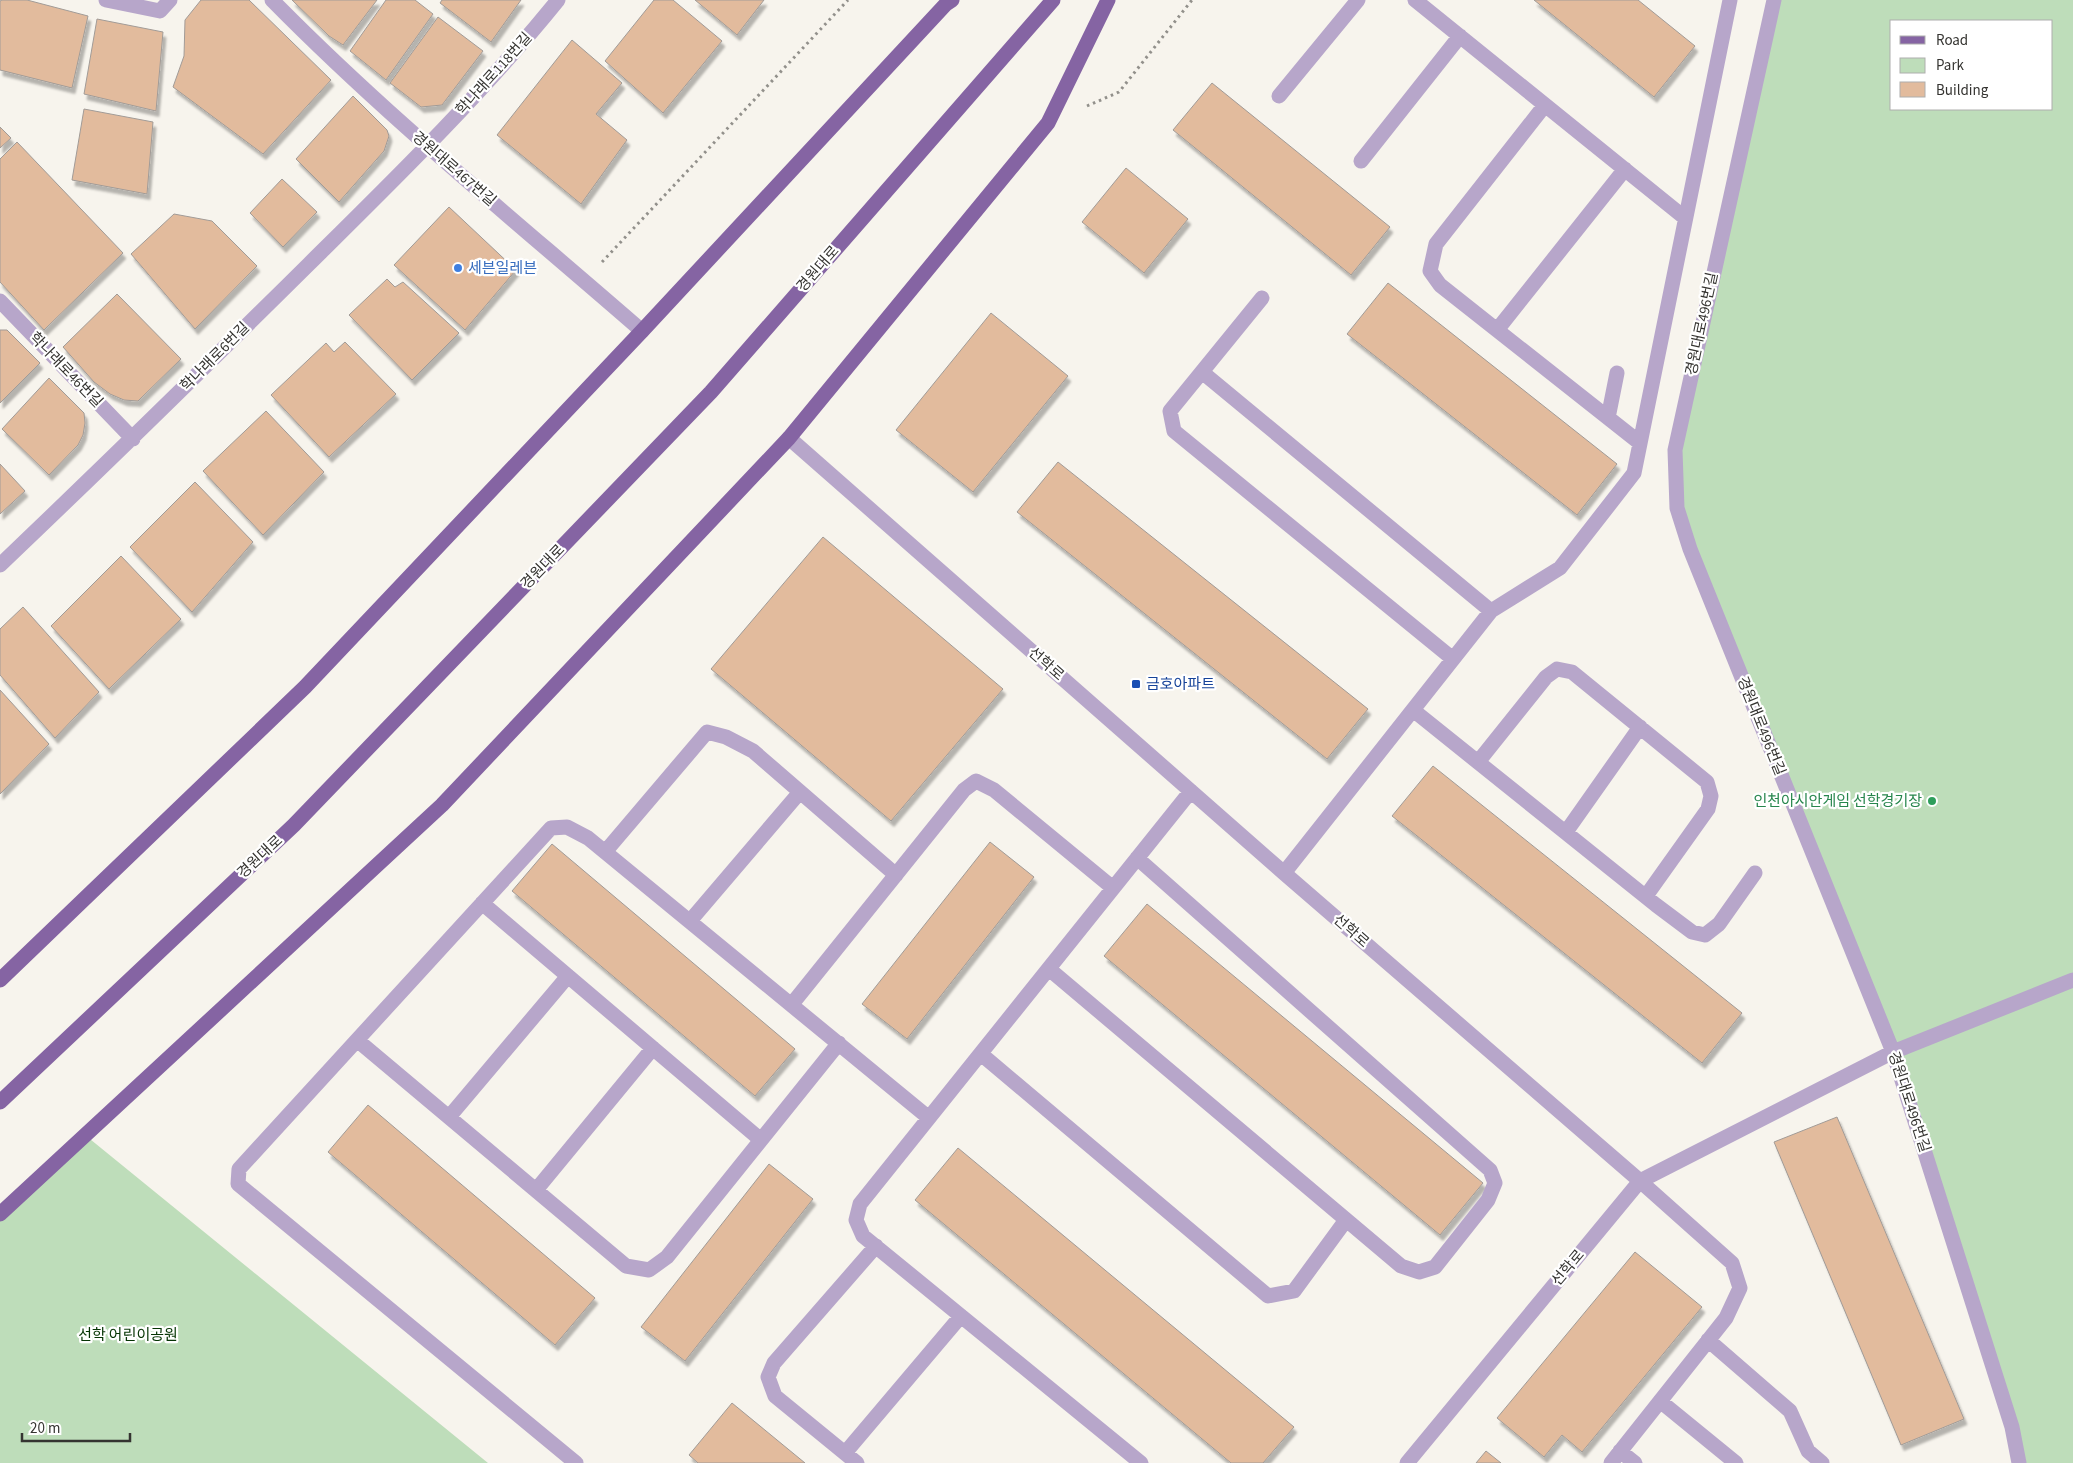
<svg xmlns="http://www.w3.org/2000/svg" width="2073" height="1463" font-family="'Source Sans 3','Noto Sans KR',sans-serif">
  <defs>
    <filter id="shadow"><feDropShadow dx="3" dy="5.5" stdDeviation="1" flood-color="#0004"/></filter>
  </defs>
  <rect width="100%" height="100%" fill="#f7f4ed"/>
  <path fill="#beddba" fill-rule="evenodd" d="M1772,0H2073V1463H2019L1893,1052L1690,549L1675,450ZM1892,21H2052V109H1892Z
    M85,1135L488,1463H0V1214Z"/>
  <path fill="#e2bb9d" stroke="#a19b97" filter="url(#shadow)" d="M2,0H27L88,16L72,88L0,70V1Z
    M201,0H249L331,80L263,154L173,87L184,56L185,20Z
    M292,0H377L343,45L329,36Z
    M386,0H415L433,14L386,80L350,51Z
    M442,0H521L491,42L440,3Z
    M654,0H673L722,41L663,113L605,61Z
    M695,0H764L737,35Z
    M1534,0H1638L1695,46L1654,97Z
    M438,17L483,51L442,105L421,107L390,83Z
    M97,19L163,32L156,111L84,94Z
    M572,40L622,83L596,114L627,140L581,204L497,135Z
    M1212,83L1390,227L1351,275L1173,130Z
    M353,96L387,130L389,136L384,151L339,202L296,159Z
    M84,109L153,122L147,194L72,180Z
    M0,127L11,138L0,148Z
    M17,142L123,253L44,330L0,282V159Z
    M1126,168L1188,219L1144,273L1082,222Z
    M282,179L317,212L283,247L250,213Z
    M449,207L516,270L465,330L394,265Z
    M174,214L212,221L257,266L195,329L131,254Z
    M387,279L395,287L403,282L459,333L412,380L349,315Z
    M1388,283L1617,464L1577,515L1347,334Z
    M117,294L181,359L138,401L124,400L110,394L94,382L63,347Z
    M991,313L1068,376L973,492L896,430Z
    M0,330H7L40,363L0,403Z
    M345,342L396,394L329,457L271,395L326,343L334,352Z
    M49,378L84,413L85,423L83,435L78,445L49,475L2,429Z
    M266,411L324,472L263,535L203,471Z
    M1058,462L1368,709L1327,759L1017,512Z
    M0,464L25,491L0,514Z
    M195,482L253,542L192,612L130,547Z
    M823,537L1003,689L891,821L711,669Z
    M121,556L181,619L109,689L51,626Z
    M23,607L99,692L55,738L0,675V629Z
    M0,690L49,744L0,794Z
    M1433,766L1742,1013L1702,1063L1392,816Z
    M990,842L1034,877L907,1039L862,1004Z
    M552,844L795,1049L755,1096L512,891Z
    M1147,904L1483,1183L1440,1235L1104,956Z
    M368,1105L595,1298L555,1345L328,1152Z
    M1837,1117L1964,1419L1901,1445L1774,1142Z
    M958,1148L1294,1427L1263,1463H1231L915,1200Z
    M769,1164L813,1199L685,1361L641,1327Z
    M1635,1252L1702,1307L1582,1452L1562,1435L1544,1457L1497,1418Z
    M732,1403L805,1463H698L689,1455Z
    M1486,1451L1501,1463H1476Z"/>
  <g fill="none" stroke-linecap="round" stroke-linejoin="round">
    <path stroke="#92908b" stroke-width="3" stroke-dasharray="2.5 4" stroke-linecap="butt" d="M1087,106L1119,92L1192,0
      M602,262L848,0"/>
    <path stroke="#b7a6ca" stroke-width="15" d="M106,0L160,11L170,0
      M272,0C388,118 517,222 642,331
      M1415,0L1685,218
      M1774,0L1675,450L1677,508L1690,549L1893,1052L2012,1427L2019,1463
      M1279,96L1358,0
      M1545,105L1436,244L1430,271L1440,285L1640,443
      M1361,161L1460,36
      M1262,298L1170,411L1174,431L1453,659
      M0,301L133,439
      M1497,330L1625,169
      M1202,372L1491,611
      M1608,418L1617,373
      M789,438L1284,873L1640,1181L1407,1463
      M0,565C104,466 207,365 309,264C395,179 482,94 558,0
      M1413,710L1656,905L1692,932L1705,935L1719,924L1755,873
      M1478,762L1546,677L1557,669L1572,672L1707,782L1711,796L1708,809L1646,896
      M1566,832L1640,727
      M605,852L707,732L726,737L753,751L896,875
      M1284,873L1491,611L1560,568L1634,473L1730,0
      M482,903L761,1140
      M690,921L800,792
      M1049,969L1401,1266L1419,1272L1435,1267L1488,1200L1495,1183L1490,1170L1137,858
      M792,1004L964,790L976,781L994,790L1113,888
      M357,1040L626,1266L649,1270L667,1257L839,1043
      M981,1054L1268,1296L1294,1291L1346,1220
      M449,1117L568,976
      M536,1190L653,1048
      M1708,1340L1790,1411L1808,1451L1822,1463
      M1660,1401L1736,1463
      M1620,1451L1635,1463
      M845,1453L961,1316
      M576,1463L238,1184L239,1169L551,828L567,827L588,838L929,1118
      M857,1463L775,1396L768,1377L774,1363L876,1246
      M1141,1463L863,1236L856,1220L860,1204L1191,791
      M1611,1463L1726,1318L1740,1288L1732,1263L1640,1181L1893,1052L2073,980"/>
    <path stroke="#8564a3" stroke-width="15" d="M0,980L305,687L642,331L946,4L952,0
      M0,1102L294,825L711,392L1053,0
      M0,1214L442,805L789,438L1048,123L1108,0"/>
  </g>
  <circle fill="#3f7fe0" stroke="#fff" stroke-width="2" cx="458" cy="268" r="5"/>
  <rect fill="#1a4fb4" stroke="#fff" stroke-width="2" x="1131" y="679" width="10" height="10" rx="2.5"/>
  <circle fill="#2e9e5b" stroke="#fff" stroke-width="2" cx="1932" cy="801" r="5"/>
  <g text-anchor="middle" dominant-baseline="central" stroke-width="4.5" stroke-linejoin="round" paint-order="stroke">
    <g font-size="15" fill="#353431" stroke="#fff">
      <text transform="translate(494 74) rotate(-48)">학나래로118번길</text>
      <text transform="translate(454 169) rotate(41)">경원대로467번길</text>
      <text transform="translate(818 269) rotate(-49)">경원대로</text>
      <text transform="translate(1702 324) rotate(-78)">경원대로496번길</text>
      <text transform="translate(215 357) rotate(-45)">학나래로6번길</text>
      <text transform="translate(66 370) rotate(46)">학나래로46번길</text>
      <text transform="translate(543 567) rotate(-46)">경원대로</text>
      <text transform="translate(1046 664) rotate(41)">선학로</text>
      <text transform="translate(1761 726) rotate(68)">경원대로496번길</text>
      <text transform="translate(260 857) rotate(-43)">경원대로</text>
      <text transform="translate(1351 931) rotate(41)">선학로</text>
      <text transform="translate(1909 1102) rotate(72)">경원대로496번길</text>
      <text transform="translate(1568 1268) rotate(-50)">선학로</text>
    </g>
    <g font-size="15" fill="#366cbe" stroke="#fff" text-anchor="start">
      <text x="468" y="268">세븐일레븐</text>
    </g>
    <g font-size="15" fill="#164399" stroke="#fff" text-anchor="start">
      <text x="1146" y="684">금호아파트</text>
    </g>
    <g font-size="15" fill="#27864d" stroke="#fff" text-anchor="end">
      <text x="1922" y="801">인천아시안게임 선학경기장</text>
    </g>
    <g font-size="15" fill="#053403" stroke="#fff">
      <text x="128" y="1335">선학 어린이공원</text>
    </g>
  </g>
  <rect x="1890" y="20" width="162" height="90" fill="#ffffff" stroke="#aeaead"/>
  <rect x="1900" y="36" width="25" height="8" fill="#8564a3" stroke="#aeaead"/>
  <text x="1936" y="45" font-size="15" fill="#353431">Road</text>
  <rect x="1900" y="58" width="25" height="15" fill="#beddba" stroke="#aeaead"/>
  <text x="1936" y="70" font-size="15" fill="#353431">Park</text>
  <rect x="1900" y="82" width="25" height="15" fill="#e2bb9d" stroke="#aeaead"/>
  <text x="1936" y="95" font-size="15" fill="#353431">Building</text>
  <path d="M22 1433v8h108v-8" fill="none" stroke="#353431" stroke-width="2.5"/>
  <text x="30" y="1433" font-size="15" fill="#353431" stroke="#ffffff" stroke-width="4" paint-order="stroke">20 m</text>
</svg>
